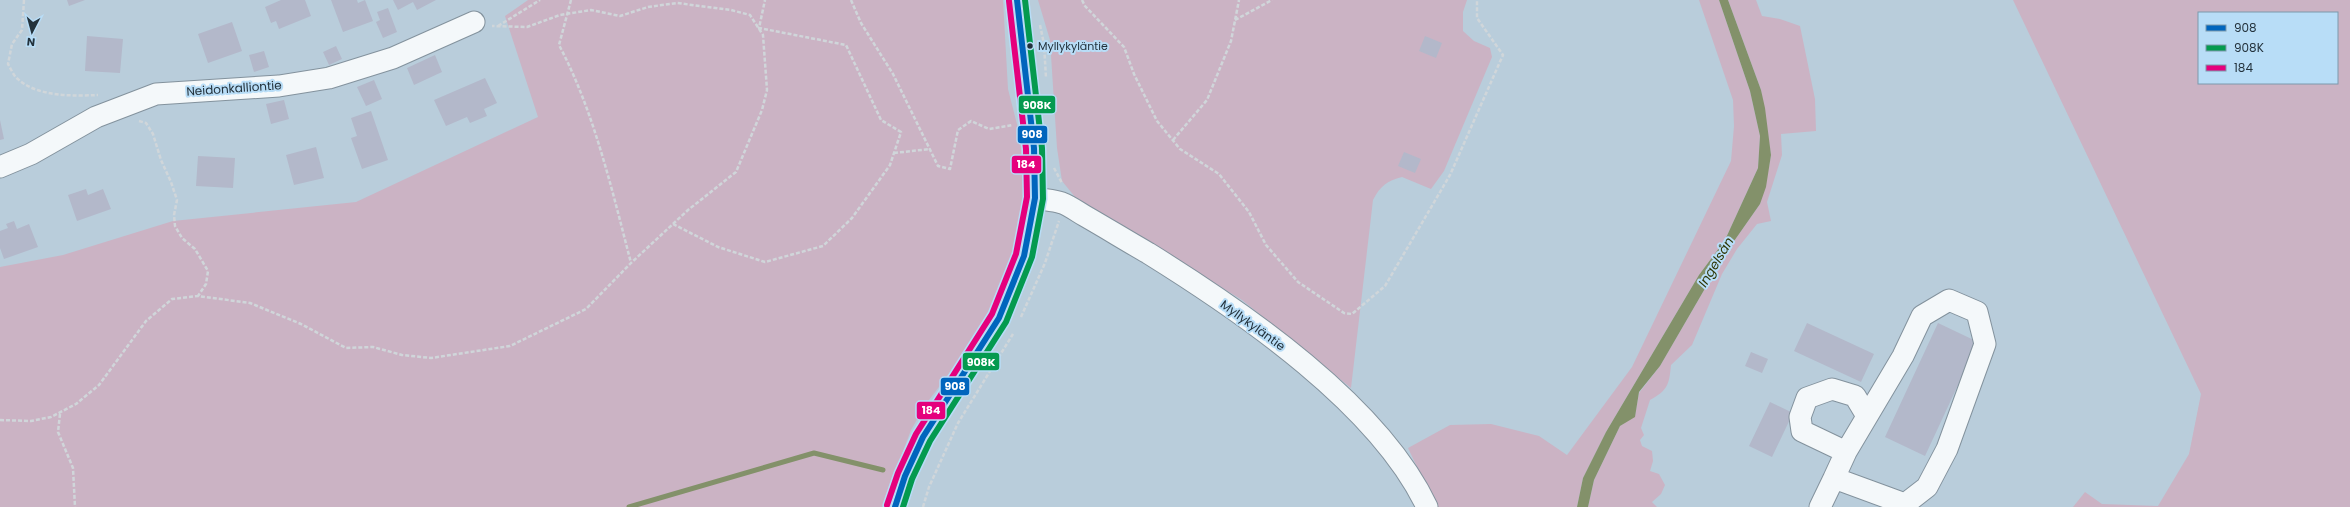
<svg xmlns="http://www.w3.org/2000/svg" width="2350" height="507" font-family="Poppins,sans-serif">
  <rect width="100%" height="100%" fill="#b9cddb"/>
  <path fill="#cbb3c4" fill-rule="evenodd" d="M528,0H1003L1008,89L1020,136L1024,194L1018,246L1004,287L976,338L926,404L911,430L882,507H0V267L63,255L173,221L356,202L538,117L505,16Z
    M1038,0H1467L1463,12V31L1474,41L1490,48L1492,57L1444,171L1431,189L1402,177C1387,181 1380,186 1373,200L1351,388L1242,300L1075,197L1062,181L1057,148L1050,40Z
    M1699,0H1719L1750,91L1760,136L1758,168L1725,240L1699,275L1606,432L1583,478L1577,507H1436L1408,448L1450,425L1491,424L1539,436L1567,455L1632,367L1731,161L1734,126L1733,100Z
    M1728,0H1756L1762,16L1780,19L1800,26L1815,99L1816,131L1781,134L1782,155L1767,202L1771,221L1757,224L1737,249L1722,274L1692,345L1671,365C1669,385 1668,390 1650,400L1641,428L1644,435L1640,440L1642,446L1652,451L1653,461L1650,471L1659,474L1665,485L1661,494L1652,502L1657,507H1588L1594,480L1620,426L1635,416L1639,393L1660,366L1725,254L1760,204L1769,167L1771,155L1761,90Z
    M2013,0H2350V507H2073L2085,492L2102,504L2158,506L2189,454L2201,394ZM2199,13H2337V83H2199Z"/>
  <path fill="#83916a" d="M1719,0H1728L1761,90L1765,108L1771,155L1766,187L1760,204L1725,254L1660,366L1639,392L1635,417L1620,426L1594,480L1588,507H1577L1583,478L1606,432L1699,275L1725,240L1758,168L1760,136L1750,91Z"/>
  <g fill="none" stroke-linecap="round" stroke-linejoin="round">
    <path stroke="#83916a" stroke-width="5" d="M629,507L814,453L883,470"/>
  </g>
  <path fill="#b3b8ca" d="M67,0H85L69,6Z
    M281,0H305L311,16L279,29L276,21L271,23L265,7Z
    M331,0H357L358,3L365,0L373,21L343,32Z
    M393,0H436L417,10L413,2L398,10Z
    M388,8L397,32L383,38L376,22L380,20L377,12Z
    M232,22L242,51L208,63L198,34Z
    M87,36L123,39L120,73L85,71Z
    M1425,36L1442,43L1436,58L1419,51Z
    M336,46L342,59L329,65L323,52Z
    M264,51L269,67L254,72L249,55Z
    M435,55L442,72L414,85L407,68Z
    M485,78L497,103L484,109L487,116L470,123L467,117L446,126L434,100Z
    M374,80L382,99L366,106L357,87Z
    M284,100L289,119L271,124L266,104Z
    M371,111L388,160L362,169L351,138L357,136L351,118Z
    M0,120L4,139L0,140Z
    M316,147L324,178L294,185L286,155Z
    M1404,152L1421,159L1415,173L1398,166Z
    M198,156L235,158L233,188L196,186Z
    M86,189L88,195L103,189L111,209L77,221L68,195Z
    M14,221L17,229L29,224L38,247L4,259L0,248V231L8,228L6,224Z
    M1807,323L1874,354L1861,382L1794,351Z
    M1938,323L1978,342L1925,456L1885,437Z
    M1751,352L1768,359L1762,373L1745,366Z
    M1770,402L1793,413L1772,457L1749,446Z"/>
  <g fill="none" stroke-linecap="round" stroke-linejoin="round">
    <defs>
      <path id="minor" d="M0,167L31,154L96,117L156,94L279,86L329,78L393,58L474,22
        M1035,198C1044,200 1053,200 1062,203C1070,206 1078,212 1085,216C1106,228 1127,241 1148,253C1243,312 1379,405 1427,507
        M1846,452L1802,431L1800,417L1807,398L1832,389L1855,396L1867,416
        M895,507L905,476L923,437L999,318L1024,256L1035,198L1034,148L1017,0
        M1820,507L1834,478L1905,504L1927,487L1947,449L1985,344L1977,312L1949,300L1922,316L1903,356L1846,452L1834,478"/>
    </defs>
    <use href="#minor" stroke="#83929d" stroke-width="23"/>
    <path stroke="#d0d6da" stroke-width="2.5" stroke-dasharray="4 2" stroke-linecap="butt" d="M24,0L22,30L12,44L8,64C11,69 14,77 19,80C39,97 73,96 98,95
      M571,0L559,45C594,111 612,190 631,263
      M851,0L861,23L893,74L938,166L950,169L958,130L971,121L989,129L1013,125
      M1082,0L1085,6L1124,47L1134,74L1157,121L1180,149L1219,174L1249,212L1266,245L1298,282L1344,313L1352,314L1385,286L1450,175L1503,55L1477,18V0
      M1235,20L1272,0
      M1040,25L1044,44L1046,78
      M498,26L540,0
      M139,121L146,123L153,134L161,160L171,182L177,200L174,215L175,226L182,238L195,249L208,271L206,284L198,296
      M1173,140L1207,100L1231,41L1239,0
      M894,153L930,149
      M1054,168L1062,183
      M673,224L718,247L765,262L823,246L852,218L890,165L901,132L881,120L846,45L759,28L765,0
      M1021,317L1045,263L1059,221
      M60,414L58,432L73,468L75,507
      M0,420L31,421L51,417L76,404L99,385L146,321L172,299L198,296L250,303L301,324L346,348L373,347L402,355L431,358L510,346L586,309L631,263L688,210L736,172L762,110L767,90L763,35L750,15L731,10L677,3L648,7L620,16L591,10L560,15L527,27L492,26
      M923,507L929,487L958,423L1013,334"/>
    <use href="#minor" stroke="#f4f8fa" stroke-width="21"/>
    <defs>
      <path id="bus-1" d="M895,507L905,476L923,437L999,318L1024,256L1035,198L1034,148L1017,0"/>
      <path id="bus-2" d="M903,507L912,479L930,441L1006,322L1032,257L1043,199L1042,148L1025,0"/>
      <path id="bus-3" d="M887,505L898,473L916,434L992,314L1016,254L1027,197L1026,149L1009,1"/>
    </defs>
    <use href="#bus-1" stroke="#b8ddf7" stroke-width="9"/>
    <use href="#bus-2" stroke="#b8ddf7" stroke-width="9"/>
    <use href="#bus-3" stroke="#b8ddf7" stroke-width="9"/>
    <use href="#bus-1" stroke="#0065bd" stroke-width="6"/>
    <use href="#bus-2" stroke="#049a4f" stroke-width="6"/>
    <use href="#bus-3" stroke="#e5007d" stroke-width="6"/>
  </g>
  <circle fill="#23323c" stroke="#b8ddf7" stroke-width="1.5" cx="1030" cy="46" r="3.5"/>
  <g text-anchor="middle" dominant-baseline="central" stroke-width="4" stroke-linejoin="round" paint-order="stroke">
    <g font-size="11" fill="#23323c" stroke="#b8ddf7" text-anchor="start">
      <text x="1038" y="46">Myllykyläntie</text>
    </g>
    <g font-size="12" fill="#23323c" stroke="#b8ddf7">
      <text transform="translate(234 88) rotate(-4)">Neidonkalliontie</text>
      <text transform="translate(1253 325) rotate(36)">Myllykyläntie</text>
    </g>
    <g font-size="13" font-style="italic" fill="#2d3503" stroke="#b8ddf7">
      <text transform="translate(1716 262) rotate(-59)">Ingelsån</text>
    </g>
  </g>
  <g stroke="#b8ddf7" stroke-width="1.5">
    <rect x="1018" y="95" width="38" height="19" rx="4" fill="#049a4f"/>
    <rect x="1017" y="125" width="31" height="19" rx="4" fill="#0065bd"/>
    <rect x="1011" y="155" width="31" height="19" rx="4" fill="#e5007d"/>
    <rect x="962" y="352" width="38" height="19" rx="4" fill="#049a4f"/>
    <rect x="940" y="377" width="30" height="19" rx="4" fill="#0065bd"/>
    <rect x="916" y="401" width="30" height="19" rx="4" fill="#e5007d"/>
  </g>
  <g font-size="11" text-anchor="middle" font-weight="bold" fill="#fff">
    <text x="1037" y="109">908K</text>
    <text x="1032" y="138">908</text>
    <text x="1026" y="168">184</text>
    <text x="981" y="366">908K</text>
    <text x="955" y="390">908</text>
    <text x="931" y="414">184</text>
  </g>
  <rect x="2198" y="12" width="140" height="72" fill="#b8ddf7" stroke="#7c99ac"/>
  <rect x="2206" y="25" width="20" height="6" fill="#0065bd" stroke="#7c99ac"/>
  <text x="2234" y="32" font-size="12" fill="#23323c">908</text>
  <rect x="2206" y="45" width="20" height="6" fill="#049a4f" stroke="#7c99ac"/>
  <text x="2234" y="52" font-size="12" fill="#23323c">908K</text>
  <rect x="2206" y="65" width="20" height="6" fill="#e5007d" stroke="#7c99ac"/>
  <text x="2234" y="72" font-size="12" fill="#23323c">184</text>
  <g transform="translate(32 32) rotate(186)" stroke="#b8ddf7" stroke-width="3" paint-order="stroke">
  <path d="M0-3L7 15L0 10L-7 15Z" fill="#23323c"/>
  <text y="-6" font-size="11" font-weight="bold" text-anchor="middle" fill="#23323c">N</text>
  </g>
</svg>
